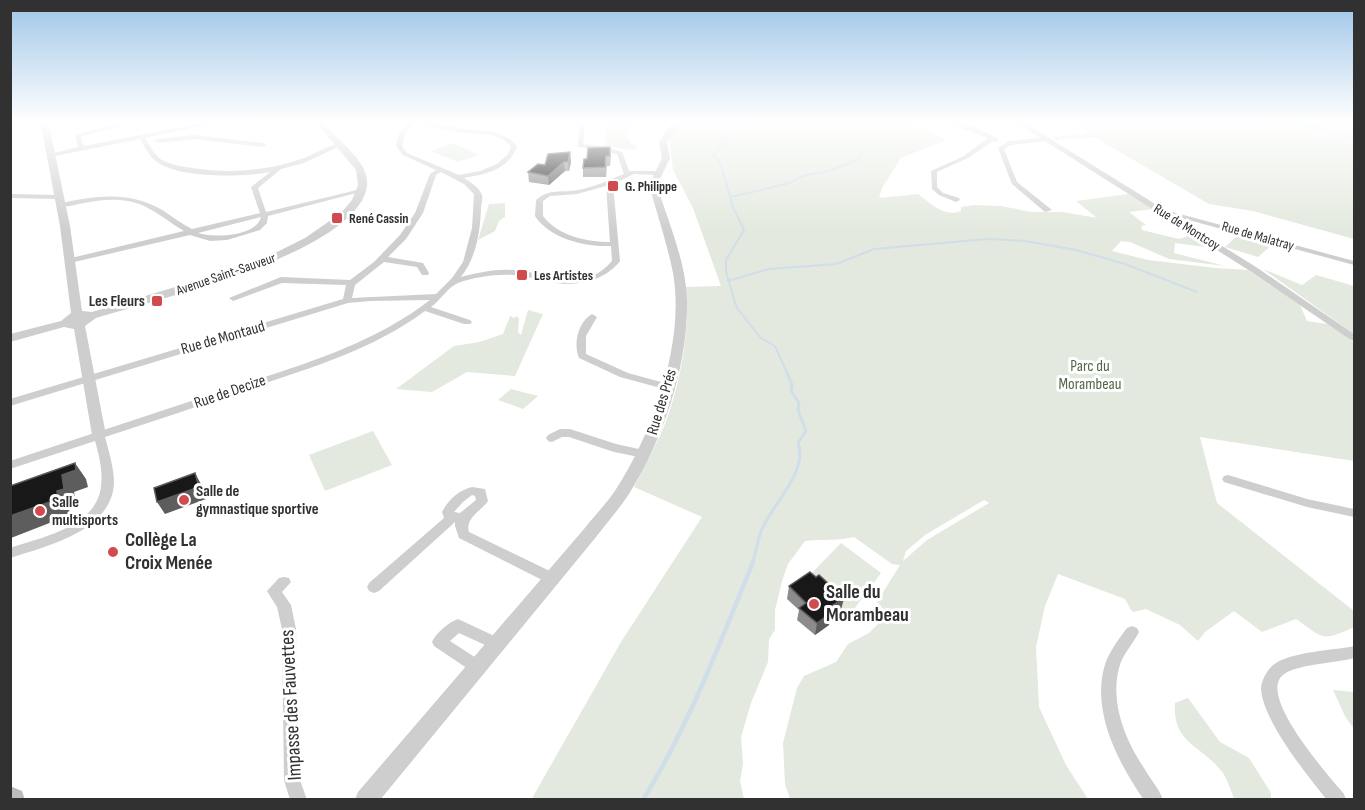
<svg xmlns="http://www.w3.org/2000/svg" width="1365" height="810" font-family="'Sofia Sans Condensed',sans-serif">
  <rect width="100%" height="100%" fill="#fff"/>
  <path fill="#e3e9de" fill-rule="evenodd" d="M607,120H622L634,126L626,135L630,142L638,149L628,150L605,145Z
    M682,120H885L921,127L946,140L901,158L882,188L879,198L918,194C930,203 945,218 961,211V207L974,205L1001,206L1032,212H1063L1097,218L1076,201L1128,194L1154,209L1129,212L1146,225L1141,226L1142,230L1179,239L1189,236L1198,238L1213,248L1175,243L1174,253L1225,266L1169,259L1130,242L1121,241L1112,251L1148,260L1215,268L1248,270L1300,305L1307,321L1333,325L1354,343V461L1200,437L1217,503L1354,611V627C1322,642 1324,639 1296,619L1262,632L1234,611L1205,632L1198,641L1180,625L1146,609L1134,612L1131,610L1125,599L1058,574L1045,606L1036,647L1039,707L1066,765L1088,799H790L785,784L783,743L797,688L804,676L836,662L848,644L869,633L888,614L877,602L900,565L892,564L854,537C838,541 822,539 805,541L788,564L782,581L775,610V630L769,639L768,662L751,703L741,737L743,764L740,781L744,799L531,800L621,642L702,517L634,487C644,467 656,446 665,424C681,383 690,330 686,287L721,286L693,208L673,170L669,138ZM984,500L989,503L927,540L903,561L906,551L925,535Z
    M1068,120H1354V239L1253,211L1209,204L1094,137L1056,140L1051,137L1089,133Z
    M452,143L479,155L458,162L431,151Z
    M505,203V217L499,221L495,231L478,240L489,204Z
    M1240,233L1274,242V243L1258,257L1225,247Z
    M1263,269L1302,285L1316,275L1354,286V334Z
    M528,310L543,314L515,376L467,372L432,392L396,389L454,346L480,342L503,334L510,316L514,318L517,316L519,319L518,332L521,335Z
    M511,389L538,396L523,409L498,400Z
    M373,431L392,465L325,491L309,455Z
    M841,543L881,573L849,616L807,578Z
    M1333,690L1354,692V729L1345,716Z
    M1188,698L1220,742L1249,758L1271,793V799H1234C1231,791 1228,781 1223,773C1202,745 1172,744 1175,703Z"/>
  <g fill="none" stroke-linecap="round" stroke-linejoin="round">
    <path stroke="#d0dee9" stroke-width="2" d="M725,120L728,123L725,125L728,127L727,139L713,155L720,162L733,207L744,230L726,260V272L734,299L737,308L761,338L775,346L788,375
      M1244,120L1298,124L1354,138
      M731,197L790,183L802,176L829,171L855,161L862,153
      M728,281L769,269L836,264L874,249L988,239L1025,241L1076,250L1125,264L1197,292"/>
    <path stroke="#d0dee9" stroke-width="3" d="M752,563C757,552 757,538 763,527C774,503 808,471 798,443L806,431L798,410L799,403L791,391L792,385L787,373"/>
    <path stroke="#d0dee9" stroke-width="4.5" d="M643,800C689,725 720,643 753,562"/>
    <path fill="#cecece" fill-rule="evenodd" d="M132,120H141L80,137L84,146L216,120H227L145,138C150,145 154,155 162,160C171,165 183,167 193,168C228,174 264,171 298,160C310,157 329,144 340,144V146L304,163L281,169L258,188L266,212L361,189L364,191L268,216L267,223L260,230L227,240L210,241L190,235L70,263H67V259L184,231C172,224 161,215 148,208C120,193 89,202 60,208H57V204C95,196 129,190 164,211C173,217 182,224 192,229L260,213L251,187L270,172C243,177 178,179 156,161C149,156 144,146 140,139L50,157L47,155L78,147L75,135ZM261,217C256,237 213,238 198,233Z
      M384,120H395L392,122Z
      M408,120H421L457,128L495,132L510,139L517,146C509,170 486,174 464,178C470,182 479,187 482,195C483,198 481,205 481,209C480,233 476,258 461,277C478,273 494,269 511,270C546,271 583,295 612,261L611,246C585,247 550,239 535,216L536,200C549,188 562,193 578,190C594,187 609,180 624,174L617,154L602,150L578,147L579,127L570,120H577L585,126L583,144L602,146L622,152L629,171H657L660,173L657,175L634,174L613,184L620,261C604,282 574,287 549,282C537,280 525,275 513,275C495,274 475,277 458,283C448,287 440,301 431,307L470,320L472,322L470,324H464L425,311C374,349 313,367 254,387C204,404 155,421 105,437C109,452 114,468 114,483C112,531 47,546 10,558V548C42,537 97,527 101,486C103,471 99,455 95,441L10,469V461C81,437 152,414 222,391C294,367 369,347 430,300L370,301L348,303L10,406V399L343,299L346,285L282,283L236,300L233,301L229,298L281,277L350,280L374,262L400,235L415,213L430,174L436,170L403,155L396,146L399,134L410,121ZM415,122C429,125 443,130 457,132C477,135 495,130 511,146L508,154L497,164L480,171L459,175L407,153L402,146L405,134ZM441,172L464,184L474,194L472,228L463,262L452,278L436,294L352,298L355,285L384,262L417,267L422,275H428L429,273L423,263L388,257L406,239L423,213L436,175ZM606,186L610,242C587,242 558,236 543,216V201L550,196L577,194Z
      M938,120C954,120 987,130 999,140L996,142L993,141L968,158L937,172V187L943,193L959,198L960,200L956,202L939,195L932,189L931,171L964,156L988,138Z
      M1013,120H1020L1165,210L1354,261V265L1174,216L1256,267L1354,334V341L1351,340L1250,271L1045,141L1011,145L1004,149L1017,182L1052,210L1045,212L1012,184L998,148L1009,141L1040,138Z
      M195,135L263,143L266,145L263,147L195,139L157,143L154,141L157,139Z
      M10,194L58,195L62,197L58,199L10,198Z
      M592,314L597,317L586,336V354L628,373L672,385L673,387L672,389L668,390L620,377L579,358C573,344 578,322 592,314Z
      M560,429H570L616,444L648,451L650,454L648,457L644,458L614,452L569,437H562L552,442L548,441L546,438L548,435Z
      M1228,475L1307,499L1354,509V517L1307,507L1224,482L1222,479L1224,476Z
      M472,487L485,489L488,501C480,512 465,518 469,532L558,575L560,579L558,583L553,584L548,583L459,538L455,526V522L379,591L374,593L369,591L367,587L369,583L444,518L442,512C449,499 458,491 472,487ZM472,495L475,496L476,500L460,513L454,512L463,502Z
      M284,577L289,578L291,582L282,592L291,605L296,629L300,780L307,800H290L284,780L282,629L277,607L267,591L279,578Z
      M458,619L503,640L505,645L503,650L498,651L459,633L450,641L484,663L486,668L484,673L479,675L474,673L434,646L432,642C436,633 449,622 458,619Z
      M1132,626L1137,628L1139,632C1133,644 1122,655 1119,668C1110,702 1125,740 1144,768C1150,779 1159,788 1163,800H1144C1119,764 1092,714 1104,668C1108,653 1118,640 1127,628Z
      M1354,646V658C1337,663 1296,664 1283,675C1257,696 1329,776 1344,794L1346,800H1327C1307,775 1263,721 1261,689C1261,681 1267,670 1273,665C1292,651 1331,651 1354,646Z"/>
    <path fill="#cecece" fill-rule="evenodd" d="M40,120H48L70,226L82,311L92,312L255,263L305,238L341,213L352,200L358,185L356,170L314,120H322C334,140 370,159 367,186C358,253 152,301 96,318L85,326L106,435L99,440L92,435L74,329L64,327L10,342V334L61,321L71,313L60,226Z
      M674,120H682L667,142L670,158L657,185C668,222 686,261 687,300C688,366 664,438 629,494C619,509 607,523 596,537L380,800H355L358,792L584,529C595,515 609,501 618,486C654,429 685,341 673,273C667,243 657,214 649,185L662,158L659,142Z"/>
    <path fill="#bbb" fill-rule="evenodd" d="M10,786L22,791L25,800H10Z"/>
  </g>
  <path fill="#8c8c8c" d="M570,152L571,162L569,171H565L549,185L529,182L528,172Z
    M611,156L610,166H607L606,177H583V168L587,159Z
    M789,586L841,610L830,618L829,625L815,635L797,620L799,610L787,599Z"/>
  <path fill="#5d5d5d" d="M570,152L571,162L569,171L568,162Z
    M564,162L565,171L549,185L548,176Z
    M75,463L86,479L88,487L74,492L77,505L69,508L70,515L11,538L10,516L57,491L62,475Z
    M195,473L202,486L206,499L165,514L157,502Z
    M844,598L841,610L830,618L829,625L815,635L817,623L827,609Z"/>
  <path fill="#181818" stroke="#5d5d5d" stroke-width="1.5" d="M610,147V156H606L605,167L583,168L584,159H587L588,148Z
    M570,152L568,162H564L548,176L528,172L538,164L545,165L548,154Z
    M75,463L76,470L62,475L64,489L57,491L58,499L10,516V486Z
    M195,473L199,487L157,502L154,488Z
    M810,572L816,577L819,575L844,598L827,609L831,613L817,623L799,608L806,603L789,586Z"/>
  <linearGradient id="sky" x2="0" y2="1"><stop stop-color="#9ec5e8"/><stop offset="0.52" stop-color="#fff"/><stop offset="1" stop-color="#fff" stop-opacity="0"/></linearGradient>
  <rect width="1365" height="233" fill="url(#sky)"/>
  <g fill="#d14a4d" stroke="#fff" stroke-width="2">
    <rect x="607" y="180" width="12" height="12" rx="3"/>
    <rect x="331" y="212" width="12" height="12" rx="3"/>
    <rect x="516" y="269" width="12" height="12" rx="3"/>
    <rect x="151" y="295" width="12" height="12" rx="3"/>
    <circle cx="184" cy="500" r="6"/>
    <circle cx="40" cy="511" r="6"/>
    <circle cx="113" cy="552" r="6"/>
    <circle cx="814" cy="604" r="6"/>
  </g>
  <g text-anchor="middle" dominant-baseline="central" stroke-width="6" stroke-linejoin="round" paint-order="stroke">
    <g font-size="14" font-weight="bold" fill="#313131" stroke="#fff" text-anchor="start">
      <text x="625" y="186">G. Philippe</text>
      <text x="349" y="218">René Cassin</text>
      <text x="534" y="275">Les Artistes</text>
    </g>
    <g font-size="14" fill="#313131" stroke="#fff">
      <text transform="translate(1187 227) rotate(32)">Rue de Montcoy</text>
      <text transform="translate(1258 236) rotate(16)">Rue de Malatray</text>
      <text transform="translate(226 274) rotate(-19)">Avenue Saint-Sauveur</text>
    </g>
    <g font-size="16" font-weight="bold" fill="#313131" stroke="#fff" text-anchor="start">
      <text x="145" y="301" text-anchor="end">Les Fleurs</text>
      <text x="196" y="491">Salle de<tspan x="196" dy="18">gymnastique sportive</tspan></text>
      <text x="52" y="502">Salle<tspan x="52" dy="18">multisports</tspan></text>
    </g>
    <g font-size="16" fill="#313131" stroke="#fff">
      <text transform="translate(223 338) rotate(-16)">Rue de Montaud</text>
      <text transform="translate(230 392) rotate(-19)">Rue de Decize</text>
      <text transform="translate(662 402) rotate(-73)">Rue des Prés</text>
    </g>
    <g font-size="16" fill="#526843" stroke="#fff">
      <text x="1090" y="366">Parc du<tspan x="1090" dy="18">Morambeau</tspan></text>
    </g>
    <g font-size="20" font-weight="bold" fill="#313131" stroke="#fff" text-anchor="start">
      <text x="125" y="540">Collège La<tspan x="125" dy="23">Croix Menée</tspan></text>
      <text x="826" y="592">Salle du<tspan x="826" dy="23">Morambeau</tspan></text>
    </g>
    <g font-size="20" fill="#313131" stroke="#fff">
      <text transform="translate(291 705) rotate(-93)">Impasse des Fauvettes</text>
    </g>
  </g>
  <rect width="1365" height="810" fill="none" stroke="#313131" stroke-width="24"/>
</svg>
